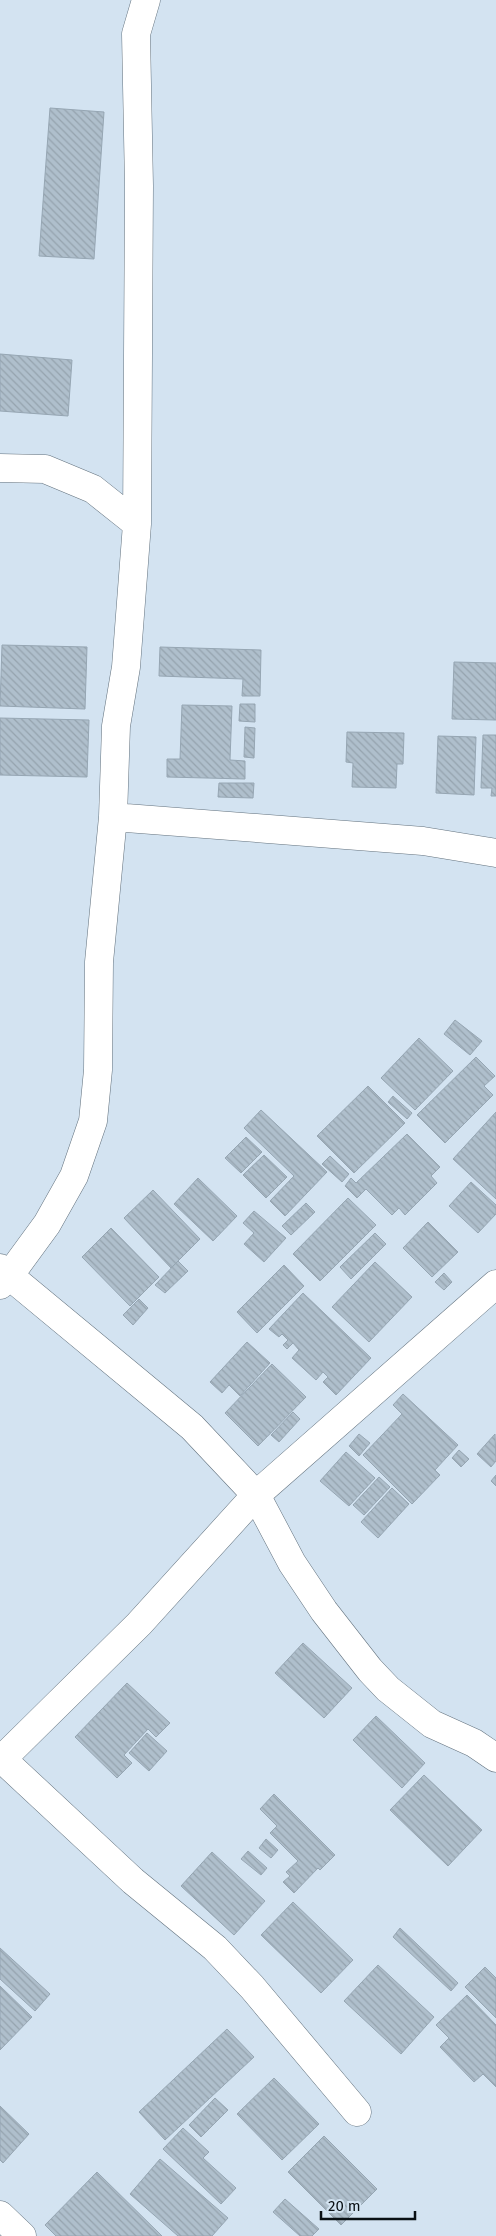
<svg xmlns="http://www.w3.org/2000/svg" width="496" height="2236" font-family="'Fira Sans',sans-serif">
  <defs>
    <pattern id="building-back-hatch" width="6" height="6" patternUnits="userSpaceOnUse" patternTransform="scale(1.25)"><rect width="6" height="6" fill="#afbfcc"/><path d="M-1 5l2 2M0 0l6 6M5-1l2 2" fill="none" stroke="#95a3ae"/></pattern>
  </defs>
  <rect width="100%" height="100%" fill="#d3e3f1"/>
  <path fill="url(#building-back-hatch)" stroke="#96a6b3" d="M50,108L104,112L94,259L39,256Z
    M0,354L72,360L68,416L0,411Z
    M2,645L87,647L85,709L0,706Z
    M160,647L261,650L260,696H242L243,679L159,676Z
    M454,662L496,663V720L452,719Z
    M240,704H255V722L239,721Z
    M182,705L232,706L230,760L245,761V779L167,777V759H180Z
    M0,718L89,720L87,777L0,775Z
    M245,727L255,728L254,758L244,757Z
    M347,732L404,733L403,764H397L396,788L352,787L353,763L346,762Z
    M483,735H496V796H491L492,788H481Z
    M438,736L476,737L474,795L436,793Z
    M219,783H254L253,798L218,797Z
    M455,1020L482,1041L470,1055L444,1034Z
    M419,1038L453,1071L415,1110L381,1078Z
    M476,1057L495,1076L484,1086L493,1095L445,1143L417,1115Z
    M368,1086L405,1123L354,1173L317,1136Z
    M393,1096L412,1113L407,1119L388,1102Z
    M261,1110L327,1172L285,1216L270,1201L294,1176L244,1128Z
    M496,1112V1199L453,1159Z
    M407,1134L440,1167L431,1176L437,1183L405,1215L399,1208L392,1215L366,1189L357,1198L345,1186L351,1178L356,1183Z
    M246,1137L262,1152L241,1173L225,1158Z
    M264,1155L287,1177L266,1198L243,1175Z
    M330,1156L349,1174L342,1182L322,1164Z
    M198,1178L237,1216L213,1241L174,1204Z
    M471,1182L496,1205V1214L478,1233L449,1206Z
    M153,1190L200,1239L171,1268L124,1218Z
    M348,1198L376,1225L320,1281L293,1254Z
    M306,1203L315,1212L291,1235L282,1226Z
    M254,1211L286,1238L264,1262L244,1244L254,1233L243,1223Z
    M428,1222L458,1252L432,1277L403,1248Z
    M111,1228L159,1277L130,1306L82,1257Z
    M375,1233L386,1244L351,1279L340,1267Z
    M178,1261L188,1271L165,1293L155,1285Z
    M375,1262L412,1297L369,1342L332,1307Z
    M284,1265L304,1286L257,1333L237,1312Z
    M444,1273L452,1282L444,1290L435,1282Z
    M303,1293L371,1358L336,1395L323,1382L328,1377L323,1372L316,1380L292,1358L299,1350L293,1343L287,1349L283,1345L288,1340L282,1334L279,1337L269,1329Z
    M139,1299L148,1308L133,1325L123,1315Z
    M247,1342L270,1363L240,1396L229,1385L222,1393L210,1382Z
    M272,1364L306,1397L258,1446L225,1413Z
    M403,1394L458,1445L435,1470L440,1475L412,1504L363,1455L402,1414L393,1405Z
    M293,1412L300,1419L279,1442L271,1435Z
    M359,1434L370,1443L359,1456L349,1446Z
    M495,1434L496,1461L491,1467L477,1454Z
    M459,1450L469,1459L461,1467L452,1458Z
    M346,1452L375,1478L349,1506L320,1481Z
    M496,1475V1486L491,1481Z
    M379,1477L390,1487L364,1515L353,1505Z
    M392,1488L409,1504L378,1538L361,1522Z
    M303,1643L352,1688L324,1718L275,1673Z
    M127,1683L170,1723L156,1737L148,1729L124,1755L132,1763L117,1778L75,1737Z
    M376,1716L425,1763L402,1788L353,1740Z
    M147,1733L167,1751L149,1771L129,1753Z
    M424,1775L482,1830L448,1866L390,1810Z
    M274,1794L335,1855L320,1870L318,1868L294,1893L283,1882L290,1876L286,1872L298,1861L270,1833L277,1826L260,1809Z
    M266,1839L278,1850L271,1858L259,1848Z
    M248,1851L267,1868L261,1875L241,1859Z
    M212,1852L265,1901L234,1935L181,1886Z
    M293,1902L353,1960L321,1993L261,1935Z
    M400,1928L458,1983L451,1991L393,1937Z
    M0,1948L50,1994L35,2011L0,1979Z
    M378,1965L434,2017L401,2054L344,2001Z
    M485,1967L496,1978V2018L465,1987Z
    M0,1986L32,2017L0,2050Z
    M467,1995L496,2025V2087L483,2074L474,2082L440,2047L449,2038L436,2025Z
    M227,2029L254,2057L165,2140L139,2112Z
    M274,2078L319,2124L282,2160L237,2114Z
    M215,2098L228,2110L201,2137L189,2125Z
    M0,2106L29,2134L3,2163L0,2160Z
    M183,2128L209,2152L203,2158L236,2188L221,2204L163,2149Z
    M324,2136L377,2189L341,2225L288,2172Z
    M160,2159L228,2218L212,2236H178L130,2194Z
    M97,2172L162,2236H56L45,2225Z
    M285,2199L319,2229L312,2236H300L273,2212Z"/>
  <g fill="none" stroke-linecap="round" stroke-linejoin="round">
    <defs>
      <path id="minor" d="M0,468L45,469L93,489L137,524
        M113,817L423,841L496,853
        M0,1268L192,1427L256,1495L292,1563L324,1611L370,1670L388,1689L432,1724L474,1743L496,1758
        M0,1285L9,1276L47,1224L74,1176L93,1121L98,1070L99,962L113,817L116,726L126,667L137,524L139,186L136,34L146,0
        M2,1759L133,1881L215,1948L252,1987L357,2112
        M0,1761L139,1624L256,1495L496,1284
        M0,2215L22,2236"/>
    </defs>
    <use href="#minor" stroke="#63727e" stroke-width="29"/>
    <use href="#minor" stroke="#fff" stroke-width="28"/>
  </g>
  <path d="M321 2211v8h94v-8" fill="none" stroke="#0a1014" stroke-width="2.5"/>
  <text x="328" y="2211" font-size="15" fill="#0a1014" stroke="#d3e3f1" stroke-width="4" paint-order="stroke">20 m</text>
</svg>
